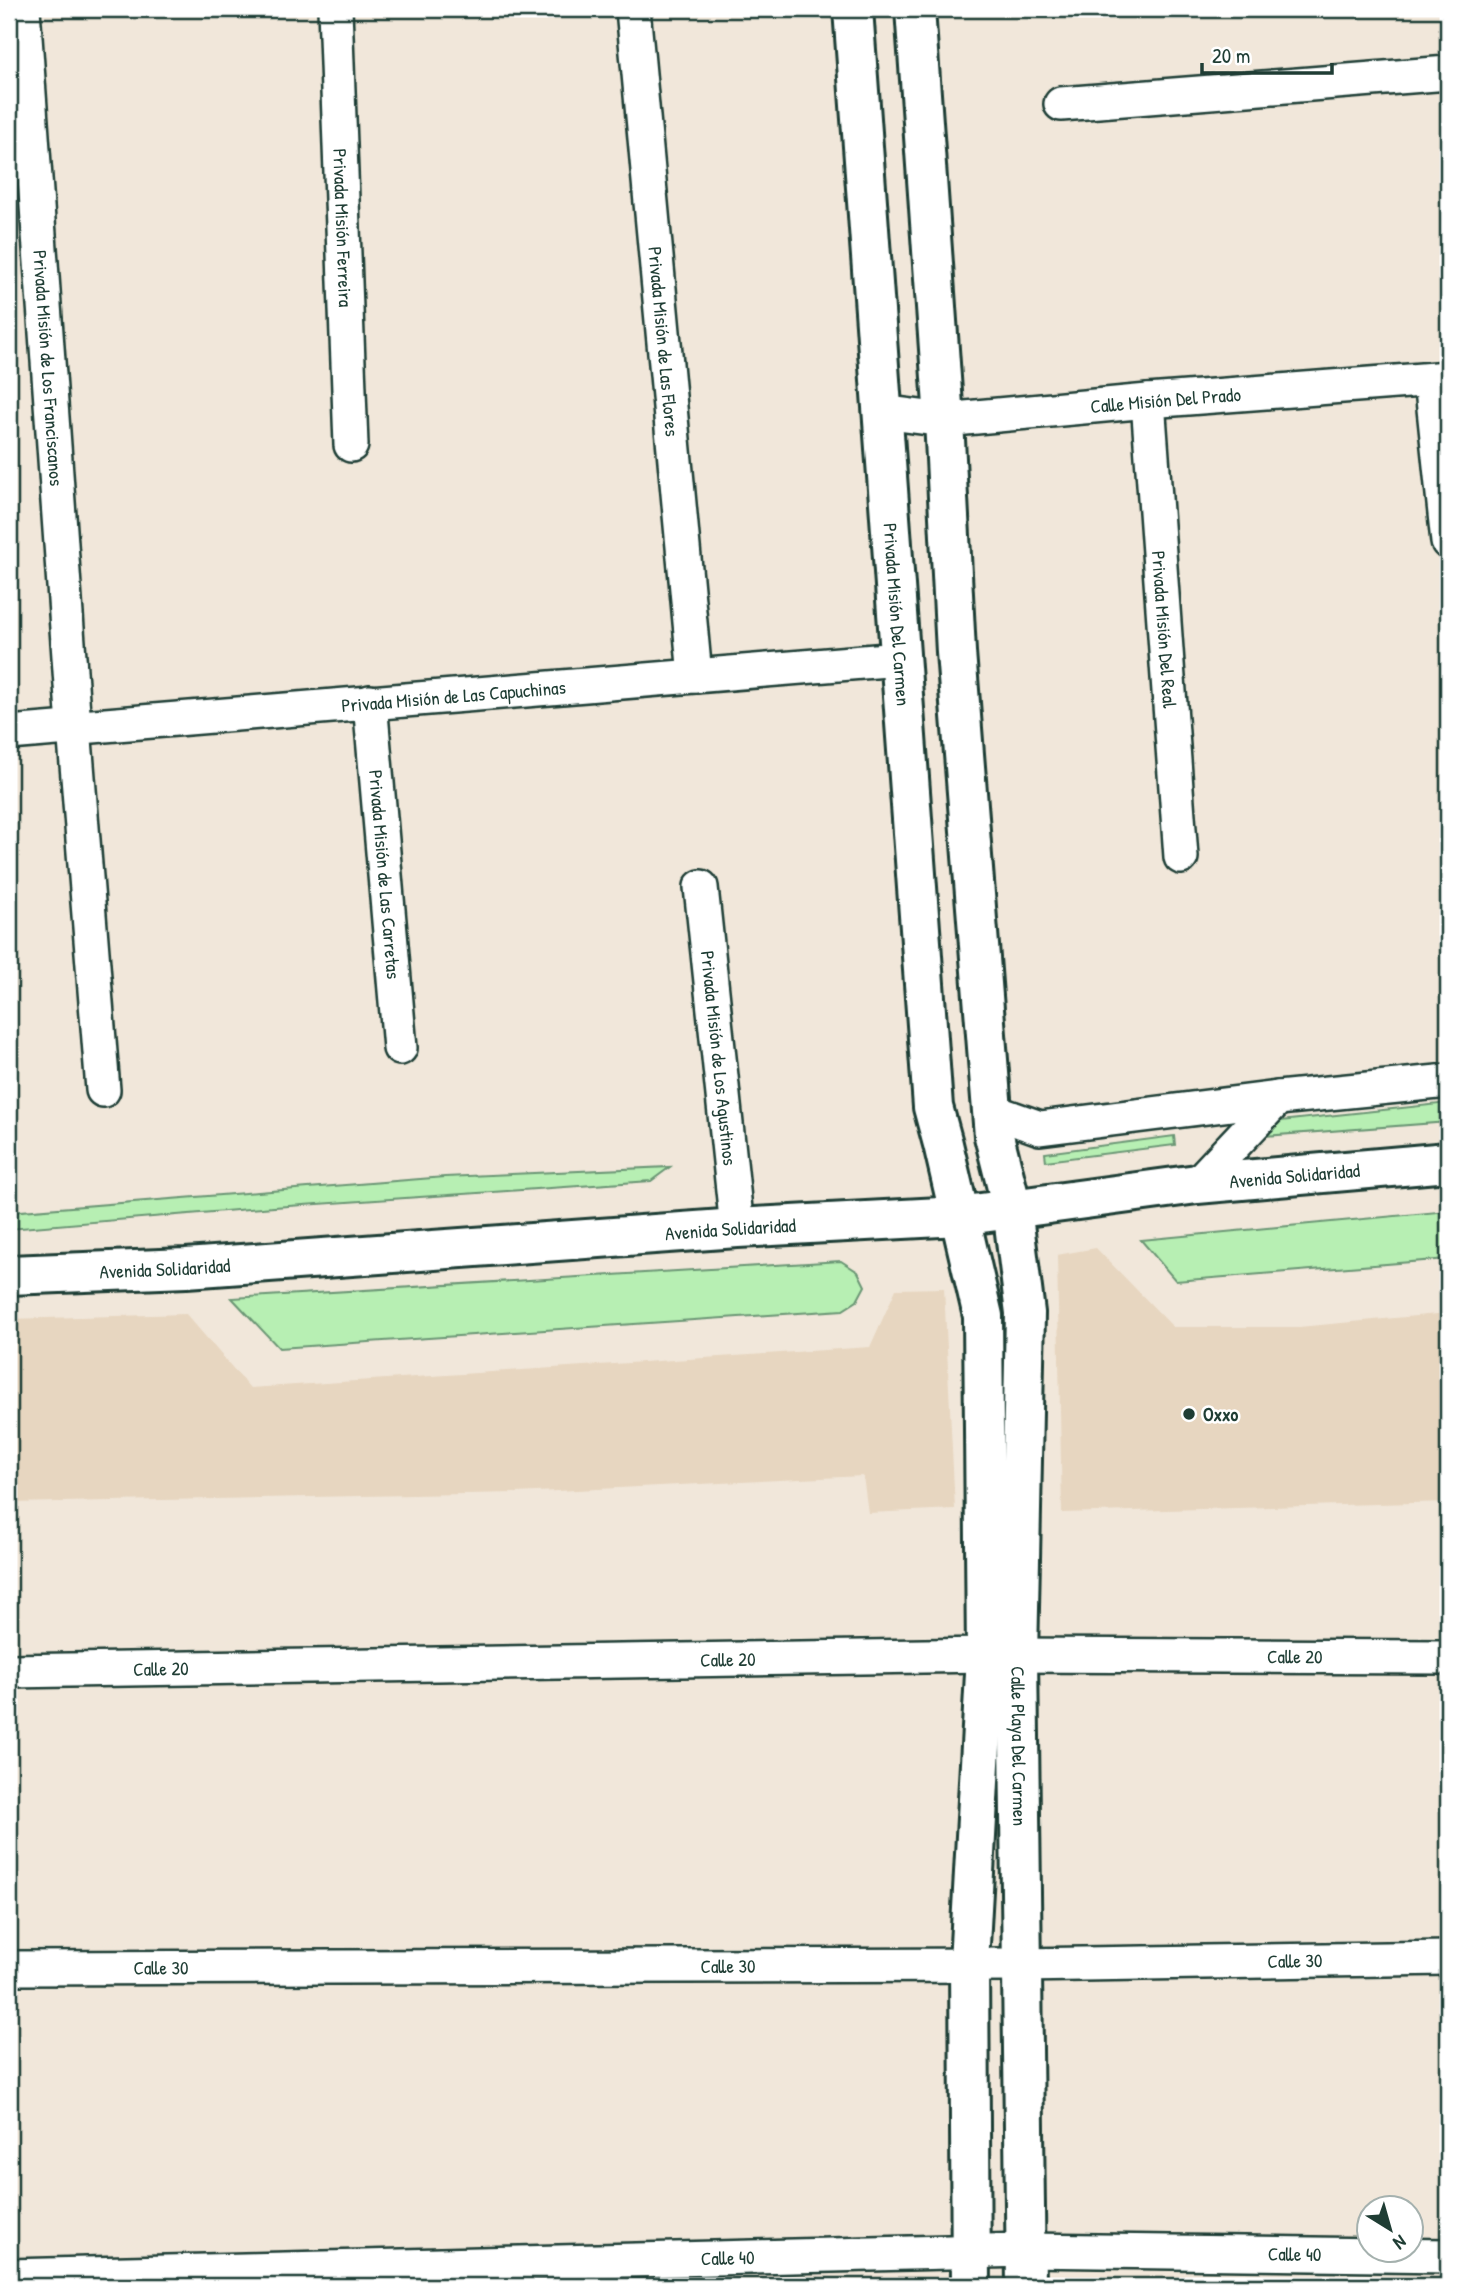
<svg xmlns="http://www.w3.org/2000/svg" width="1457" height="2295" viewBox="0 0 1457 2295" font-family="'Patrick Hand',sans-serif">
  <rect width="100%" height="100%" fill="#f1e7da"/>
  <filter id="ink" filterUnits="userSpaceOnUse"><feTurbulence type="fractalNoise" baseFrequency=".0143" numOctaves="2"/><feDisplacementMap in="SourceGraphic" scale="14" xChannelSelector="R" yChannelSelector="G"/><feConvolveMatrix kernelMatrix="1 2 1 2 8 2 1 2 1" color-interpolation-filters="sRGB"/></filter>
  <g filter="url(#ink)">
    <path fill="#e7d6c0" d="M1096 1248 1173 1327H1299L1448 1313V1502L1062 1513 1057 1255Z
      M944 1288 955 1509 868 1513 863 1476 516 1493 9 1503V1319L186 1314 250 1388 870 1347 896 1289Z"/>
    <path fill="#b7efb3" stroke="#6b9674" stroke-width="2" d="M1448 1103V1122L1264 1136 1271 1122Z
      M1174 1136 1175 1145 1046 1161 1045 1153Z
      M670 1167 651 1181 274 1207 9 1229V1212L445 1177Z
      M1448 1211V1259L1176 1281 1141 1240Z
      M841 1261 858 1272 865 1286 857 1301 843 1310 279 1348 232 1298Z"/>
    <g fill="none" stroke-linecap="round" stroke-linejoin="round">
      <defs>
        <g id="street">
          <path id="s1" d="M23 9 74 727 103 1090"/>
          <path id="s2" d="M335 9 351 445"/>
          <path id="s3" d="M633 9 695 676"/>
          <path d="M1061 104 1448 73"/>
          <path d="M1431 380 1448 542"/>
          <path id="s4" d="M1148 401 1181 857"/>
          <path id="s5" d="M882 412 944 420 1148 401 1448 378"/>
          <path id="s6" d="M370 702 400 1048"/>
          <path id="s7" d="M9 733 899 659"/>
          <path id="s8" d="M701 887 737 1228"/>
          <path d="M992 1111 1040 1128 1278 1098"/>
          <path d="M1197 1184 1278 1098 1448 1081"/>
          <path id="s9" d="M9 1671 986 1655 1448 1657"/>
          <path id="s10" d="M9 1968 1022 1965 1448 1958"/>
          <path id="s11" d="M9 2276 1026 2250 1448 2256"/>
        </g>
        <g id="secondary">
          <path id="s12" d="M853 9 933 1107 943 1144 983 1316 986 1655 969 1963 971 2286"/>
          <path id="s13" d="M915 9 944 420 956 652 992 1111 994 1136 1012 1208 1025 1313 1018 1657 1026 2286"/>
          <path id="s14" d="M9 1275 186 1268 737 1228 959 1216 1197 1184 1448 1162"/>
        </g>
      </defs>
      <use href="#street" stroke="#1f3d34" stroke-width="38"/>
      <use href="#secondary" stroke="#1f3d34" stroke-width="44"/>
      <use href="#street" stroke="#fff" stroke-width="33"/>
      <use href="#secondary" stroke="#fff" stroke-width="38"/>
    </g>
  </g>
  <circle fill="#1f3d34" stroke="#fff" stroke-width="2.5" cx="1189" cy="1414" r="7"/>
  <g text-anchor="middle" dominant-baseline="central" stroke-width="5" stroke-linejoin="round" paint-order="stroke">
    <g font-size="19" fill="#1f3d34" stroke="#fff">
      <text stroke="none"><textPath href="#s2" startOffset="219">Privada Misión Ferreira</textPath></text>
      <text stroke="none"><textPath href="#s3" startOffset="334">Privada Misión de Las Flores</textPath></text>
      <text stroke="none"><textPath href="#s1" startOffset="360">Privada Misión de Los Franciscanos</textPath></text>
      <text stroke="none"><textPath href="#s5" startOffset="285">Calle Misión Del Prado</textPath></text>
      <text stroke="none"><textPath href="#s12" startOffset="607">Privada Misión Del Carmen</textPath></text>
      <text stroke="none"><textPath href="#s4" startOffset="229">Privada Misión Del Real</textPath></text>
      <text stroke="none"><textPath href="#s7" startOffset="446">Privada Misión de Las Capuchinas</textPath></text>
      <text stroke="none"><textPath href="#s6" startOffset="173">Privada Misión de Las Carretas</textPath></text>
      <text stroke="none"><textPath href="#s8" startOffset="172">Privada Misión de Los Agustinos</textPath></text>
      <text stroke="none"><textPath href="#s14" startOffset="1290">Avenida Solidaridad</textPath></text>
      <text stroke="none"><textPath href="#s14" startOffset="723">Avenida Solidaridad</textPath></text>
      <text stroke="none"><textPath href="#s14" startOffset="156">Avenida Solidaridad</textPath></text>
      <text stroke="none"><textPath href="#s9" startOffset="1286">Calle 20</textPath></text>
      <text stroke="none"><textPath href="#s9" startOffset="719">Calle 20</textPath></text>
      <text stroke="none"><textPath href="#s9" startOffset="152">Calle 20</textPath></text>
      <text stroke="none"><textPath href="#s13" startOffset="1743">Calle Playa Del Carmen</textPath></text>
      <text stroke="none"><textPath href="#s10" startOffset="1286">Calle 30</textPath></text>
      <text stroke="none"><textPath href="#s10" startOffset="719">Calle 30</textPath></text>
      <text stroke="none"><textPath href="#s10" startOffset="152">Calle 30</textPath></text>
      <text stroke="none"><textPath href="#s11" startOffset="1286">Calle 40</textPath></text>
      <text stroke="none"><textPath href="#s11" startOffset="719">Calle 40</textPath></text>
    </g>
    <g font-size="19" font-weight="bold" fill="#1f3d34" stroke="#fff" text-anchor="start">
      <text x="1203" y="1414">Oxxo</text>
    </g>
  </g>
  <rect width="1457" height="2295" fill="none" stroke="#fff" stroke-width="35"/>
  <rect x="18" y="18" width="1422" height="2260" fill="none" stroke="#1f3d34" stroke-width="2.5" filter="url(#ink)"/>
  <g transform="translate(1390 2229) rotate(143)"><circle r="33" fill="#ffffff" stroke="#a5b1ae" stroke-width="2"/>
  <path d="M0-5L12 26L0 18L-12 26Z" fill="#1f3d34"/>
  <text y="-10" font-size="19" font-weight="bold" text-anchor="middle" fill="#1f3d34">N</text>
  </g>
  <path d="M1202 63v10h130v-10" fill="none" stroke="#1f3d34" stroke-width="3.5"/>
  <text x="1212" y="63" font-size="21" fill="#1f3d34" stroke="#ffffff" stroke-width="5" paint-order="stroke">20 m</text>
</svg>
